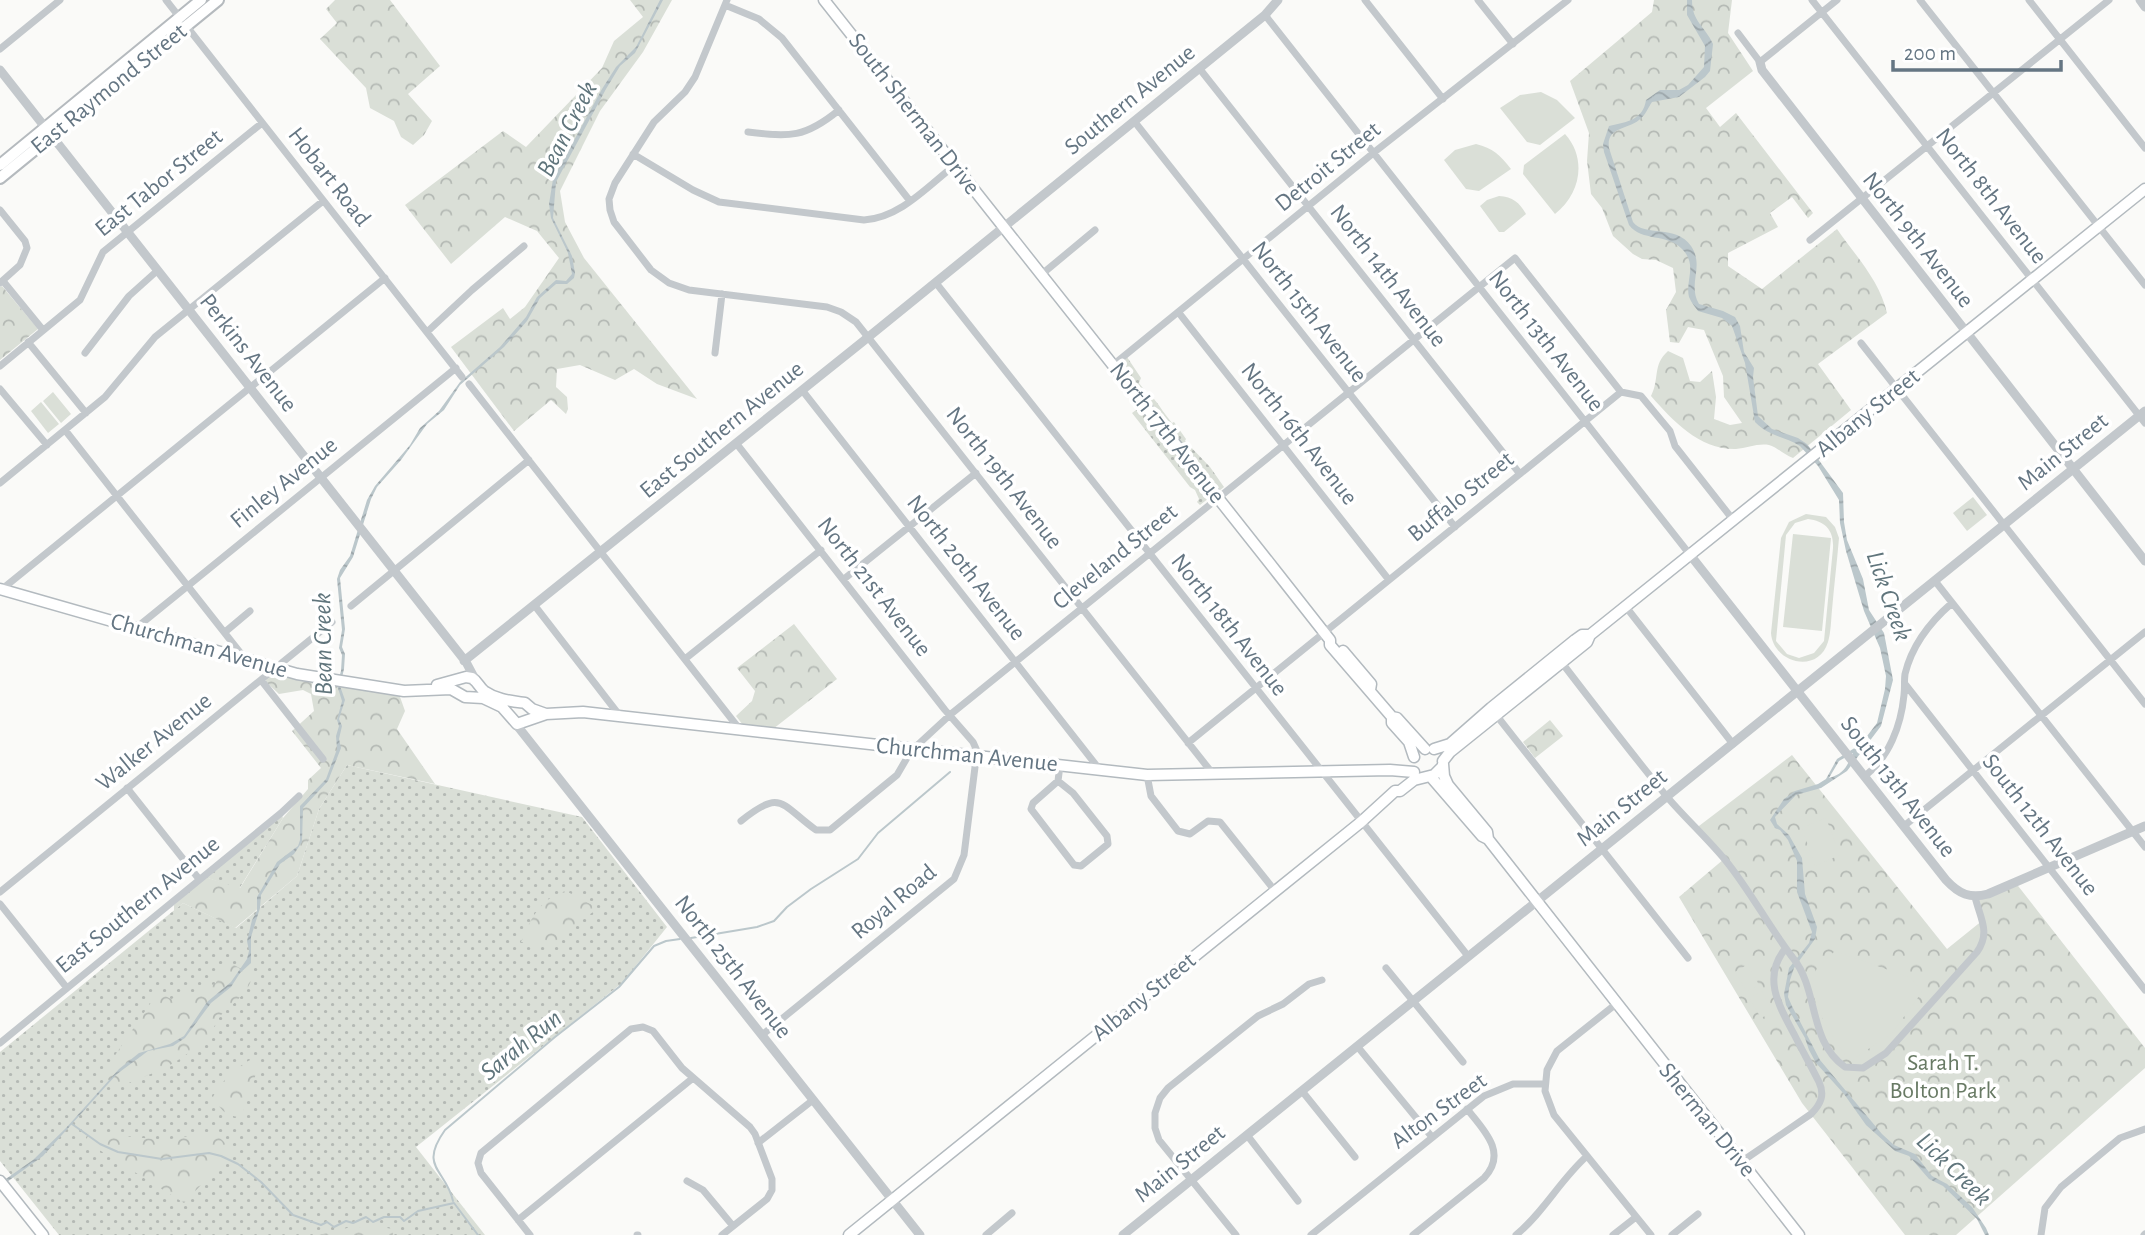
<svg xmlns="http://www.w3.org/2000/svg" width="2145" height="1235" viewBox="0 0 2145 1235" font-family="'Alegreya Sans',sans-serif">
  <defs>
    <pattern id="grass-dots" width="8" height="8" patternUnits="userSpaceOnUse" patternTransform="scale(1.75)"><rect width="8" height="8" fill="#dadfd7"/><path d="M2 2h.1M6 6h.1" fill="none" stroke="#b4b9b4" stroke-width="1.8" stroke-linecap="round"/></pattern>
    <pattern id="forest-crowns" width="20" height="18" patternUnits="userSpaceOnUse" patternTransform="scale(1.75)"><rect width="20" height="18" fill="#dadfd7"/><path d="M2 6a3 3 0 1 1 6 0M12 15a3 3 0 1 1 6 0" fill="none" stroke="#b4b9b4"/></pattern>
    <pattern id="water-waves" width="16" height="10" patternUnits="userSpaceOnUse" patternTransform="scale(1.75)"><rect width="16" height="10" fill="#bbc7cb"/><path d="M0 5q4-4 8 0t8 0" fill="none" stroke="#9ca6aa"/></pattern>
  </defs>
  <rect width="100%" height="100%" fill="#fafaf8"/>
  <path fill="url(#grass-dots)" d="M1127 357 1141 378 1139 383 1152 400 1154 399C1160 406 1165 415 1172 423L1174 422 1186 439 1185 441 1210 467 1224 487 1219 491 1216 490 1119 368Z
    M1140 407 1209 498 1200 505 1197 502 1199 499 1195 490 1190 487 1132 413Z
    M347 765 582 817 667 927 622 983 416 1147 485 1235H59L0 1161V1052L183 903 236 928 297 876 319 809Z
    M282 816 283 818 239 889 205 877Z"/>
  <path fill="url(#forest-crowns)" d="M335 0H390L440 66 408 94 432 121 424 135 413 145 401 137 394 121 370 108 366 88 320 39 337 23 326 9Z
    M630 0H672L643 52 600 111 560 191 565 222 584 258 697 399 657 384 634 369 615 380 580 365 557 369 556 387 567 397 568 409 566 414 551 400 514 431 451 347 503 308 510 319 525 307 559 258 537 231 505 217 451 264 405 205 503 131 526 147 602 68 614 41 643 17Z
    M1654 0H1732L1728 33 1753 71 1706 108 1720 127 1736 113 1813 213 1808 218 1792 197 1770 213 1778 227 1728 253V266L1762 289 1837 229C1855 255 1880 281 1887 313L1818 364 1851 410 1793 458C1784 455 1777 447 1769 445 1758 443 1747 448 1736 449 1700 450 1673 421 1651 396 1660 379 1652 365 1668 351L1683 358 1690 381 1700 382 1712 371 1716 397 1714 419 1730 425 1742 423 1724 397 1723 376 1704 330 1688 327 1679 343 1670 342 1666 310 1676 292 1673 268 1656 260 1642 259 1633 254 1613 236 1602 208 1591 194 1587 161 1589 133 1570 81 1652 12Z
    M2 286 38 329 0 360V287Z
    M1973 497 1987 515 1967 531 1953 513Z
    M794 624 837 679 773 729H746L736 716 752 701 755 691 737 668Z
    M276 672 399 694 405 711 397 729 435 784 347 765 319 809 297 876 235 928 183 903 174 911V905L205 877 240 888 283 818 308 789V780L321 768 292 731 314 711 311 694 303 690 279 694 265 681Z
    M1550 720 1563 736 1535 758 1523 742Z
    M1792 755 1947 949 1983 920 1975 897 2015 882 2145 1048V1068L1956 1235H1905L1802 1103 1679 897 1724 859 1695 829Z
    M566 891 592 905 593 912 563 934 548 949 538 944 521 942C530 920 541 897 566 891Z
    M234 965 253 975C248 993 237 1000 224 1012 217 1018 215 1028 209 1034 202 1042 193 1050 184 1056 163 1072 139 1077 116 1089L103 1073 158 992 171 999 203 990 216 983 221 968Z
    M257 1057 258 1068 241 1117C225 1116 221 1110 213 1097 221 1081 240 1063 257 1057Z
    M214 1132 233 1151 184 1203 85 1141 90 1133 165 1140Z
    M375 1226 393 1229V1235H319L347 1228Z"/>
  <path fill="#dadfd7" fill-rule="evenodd" d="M1541 92 1557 100 1575 118 1540 145 1527 142 1500 108 1520 95Z
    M1565 134C1587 158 1581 194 1555 214L1523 174 1524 165Z
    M1476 144C1493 148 1500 155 1511 169L1479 191 1466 189 1444 160 1455 150Z
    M1499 196C1513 197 1519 202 1526 214L1504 232H1499L1480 206 1487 200Z
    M53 392 71 414 61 423 43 401Z
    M41 402 59 424 48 433 31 411Z
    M1806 514 1826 517 1835 527 1839 538C1837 562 1834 586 1832 610 1831 620 1831 632 1828 642 1818 675 1773 663 1771 633L1781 538 1789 522ZM1808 519C1825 521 1834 530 1833 548L1824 641 1814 653 1799 658 1787 654 1776 641 1786 535 1795 523Z
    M1793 534 1831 538 1822 631 1783 627Z
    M1826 818 1840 855 1815 866 1802 828Z
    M1835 951 1911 978 1922 992 1892 1033 1852 1060 1847 1058C1834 1038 1803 995 1815 972 1819 964 1829 957 1835 951Z
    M1748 964 1759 985 1747 992 1735 972Z
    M1762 991 1773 1012 1761 1018 1749 998Z"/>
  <path fill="url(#water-waves)" fill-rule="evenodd" d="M660 0H663L635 53 620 66 606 89 556 182 553 218 572 256 575 273 574 278 567 284H556L540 298 527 321 504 347 460 385 444 410 427 424 401 460 377 487 371 499 353 557 340 578 345 629 342 647 345 654 344 669 340 686 345 700 339 719 342 726 339 739 341 748 328 781 303 808 302 842 294 854 280 864 261 895 260 908 251 937V963L240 973 231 987 211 1003 185 1038 173 1046 148 1051 117 1074 43 1156 0 1187V1183L33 1160 66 1128 119 1069 139 1053 170 1044 184 1036 207 1002 231 982 247 959 249 951 247 941 252 920 257 911V897L277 862 298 846 300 840V806L326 779 337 749 336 736 339 726 337 720 342 701 337 685 341 671 342 655 339 648 342 630 337 579 340 570 350 556 367 500 375 486 410 445 420 428 439 411 460 382 500 347 526 317 537 297 556 280 566 281 572 274 568 253 551 218 549 204 553 179 602 89 616 67 636 47Z
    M1687 0H1692C1692 22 1705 26 1713 44L1710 71 1705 77 1679 97 1652 102C1648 108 1645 116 1639 120 1627 130 1606 127 1609 148L1633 222C1644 237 1676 224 1691 246 1705 267 1687 283 1699 304L1723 311 1735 317 1740 326 1744 352 1754 368 1753 377 1758 416 1772 429 1798 438 1807 444 1843 493 1844 522 1847 540 1863 579 1869 610 1884 633 1893 680 1881 726 1847 771 1821 788 1796 795 1775 817 1777 824 1789 835 1802 858 1805 894 1817 927 1815 939 1794 968 1790 980 1788 997 1792 1006 1820 1060 1882 1134 1894 1145 1915 1154 1932 1176 1947 1184 1972 1207 1986 1228 1989 1235H1985L1977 1219 1943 1186 1929 1179 1909 1156 1895 1151 1866 1125 1844 1094 1816 1063 1809 1050 1805 1038 1786 1005 1784 994 1789 968 1809 943 1812 932 1797 892V861L1788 840 1780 830 1775 828 1770 820 1784 799 1795 791 1818 784 1826 779 1837 759 1861 744 1877 723 1885 689 1886 676 1880 648 1864 611 1846 551 1840 523 1839 500 1818 466 1800 446C1784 436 1770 437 1755 422L1745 363 1732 326 1722 318 1698 311C1695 307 1691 302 1689 297 1685 280 1698 265 1682 249 1667 233 1642 242 1629 225L1604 152 1603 144 1609 126C1627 122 1643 120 1646 100L1660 90H1679L1688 85 1704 67 1705 46 1687 15ZM1853 753C1847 766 1844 774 1829 778L1839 761Z"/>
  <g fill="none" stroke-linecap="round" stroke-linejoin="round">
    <path stroke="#bbc7cb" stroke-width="2" d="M691 938 757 927 774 921 787 907 811 889 858 859 878 833 950 772
      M72 1124 100 1144 118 1152 162 1159 209 1153 221 1156 238 1164 261 1182 293 1215 321 1225 327 1222 334 1227 346 1221 353 1223 366 1217 373 1222 384 1217H400L404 1221 418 1211 454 1203 478 1235
      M453 1201C446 1169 418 1168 445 1130L555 1037 619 987 654 946 666 941 680 939"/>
    <defs>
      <path id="secondary" d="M824 0 1275 570 1330 640V645L1392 717V723L1409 742 1414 757
        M0 589 297 674 404 691 451 689 465 697 483 698 502 707 517 724 546 714 583 712 1147 775 1390 770 1414 772
        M1343 651 1371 684 1370 690
        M437 685 466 677 472 678C478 682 479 687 484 691 497 700 511 701 525 703L532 709 546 714
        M1392 717 1397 718 1425 749
        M1434 749 1450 744 1491 708 1575 640 1582 635H1590
        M1443 761 1450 752 1587 642 1590 635 2145 189
        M1443 764 1444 776 1448 785 1487 832 1488 839
        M1431 777 1482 836 1488 839 1799 1235
        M0 1181 43 1235
        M849 1235 1361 822 1395 791H1400L1414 780 1434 775 1442 767"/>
      <path id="primary" d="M0 165 201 0
        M0 178 218 0"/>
    </defs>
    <use href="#secondary" stroke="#b3babf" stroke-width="13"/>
    <use href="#primary" stroke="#b5babe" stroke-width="14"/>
    <path stroke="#c3c8cc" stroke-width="7" d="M166 0 462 377
      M727 0 695 77 685 92 654 122 615 183 609 199 610 210 614 222 651 270 669 283 689 290 827 307 841 312 856 322 1213 774
      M1365 0 1443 99
      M1478 0 1513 44
      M1812 0 2145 423
      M1920 0 2145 285
      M2029 0 2145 148
      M725 5 759 19 782 38 910 201
      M1265 15 1691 556
      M1738 33 1760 62 1837 0
      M0 49 60 0
      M1199 68 1520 474
      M1134 121 1455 527
      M748 132C790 137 805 138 839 110
      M633 154 693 190 719 202 864 220C900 218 928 186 955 165
      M0 210 25 241 27 248 20 265 0 283
      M1810 240 2109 0
      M1042 274 1095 230
      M3 281 43 330
      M936 283 1468 956
      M1179 313 1389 580
      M427 332 472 290 524 246
      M28 342 86 413
      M1861 343 2145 704
      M85 353 129 296 158 270
      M715 353 722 294
      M1113 365 1377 150 1568 0
      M0 366 80 300 103 252 262 123
      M469 384 741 731
      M0 389 47 445
      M802 390 1100 770
      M1621 392 1641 396 1670 431 1675 446 1734 521
      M65 430 246 660
      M736 443 945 710 973 742 977 751 964 855 954 879 762 1035
      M0 483 105 397 155 337 323 201
      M844 579 976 473
      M1935 581 2145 847
      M1 590 385 278
      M351 606 529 460
      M535 606 620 716
      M1626 607 1733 744
      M136 628 456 368
      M225 632 250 611
      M685 659 821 550
      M1559 659C1595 706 1631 753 1668 798 1687 820 1708 839 1726 861 1751 892 1769 927 1793 958 1819 990 1808 1041 1845 1067L1863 1068 1886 1053 1977 952C1991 932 1980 918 1975 897
      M261 680 323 759
      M1905 684 2145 990
      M1493 711 1688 958
      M1188 743 1621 392
      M1147 775 1151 796 1178 831 1190 834 1208 821 1220 822 1275 891
      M1865 776C1889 757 1901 726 1904 695 1905 688 1904 681 1905 674 1912 645 1930 622 1952 603
      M1058 781 1073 793 1107 836 1108 844 1081 866 1074 865 1031 809 1033 803 1058 781 1060 765
      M127 788 199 879
      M741 821C782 788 780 804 816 830H830L897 775 911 751 951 714 1515 258 1621 392
      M1904 826 2145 632
      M0 892 332 622
      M0 904 67 988
      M1386 968 1463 1062
      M1616 1004 1557 1051 1547 1070 1545 1091 1554 1115 1651 1235
      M0 1043 281 813 299 796
      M1357 1046 1432 1137
      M1302 1091 1355 1157
      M1247 1135 1298 1201
      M758 1143 813 1100
      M1741 1162 1811 1114C1821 1104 1825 1095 1819 1082 1811 1066 1802 1050 1794 1034 1779 1006 1762 978 1785 949
      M687 1181 703 1190 733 1226
      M518 1220 693 1078
      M530 1235 481 1173 478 1163 481 1153 631 1029 643 1027 653 1031 682 1068 750 1127 755 1134 772 1179V1190L767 1199 722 1235
      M637 1235H638
      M986 1235 1012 1213
      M1236 1235 1159 1140 1155 1128V1113L1160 1098 1168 1088 1258 1016 1283 1004 1309 984 1322 980
      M1311 1235 1484 1096 1513 1084H1544
      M1413 1235 1484 1178C1508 1153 1484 1130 1467 1109
      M1516 1235C1544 1212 1560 1180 1587 1156
      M1613 1235 1636 1217
      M1672 1235 1698 1214
      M2041 1235 2045 1208 2061 1187 2120 1138 2145 1129
      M2144 1235 2145 1234"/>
    <path stroke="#c3c8cc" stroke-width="9" d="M2140 0 2145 7
      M1760 62 1762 70 2145 561
      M0 70 466 662 475 679
      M1691 556 1946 880C1959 894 1970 899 1988 894L2145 826
      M464 661 861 343 1265 15 1278 0
      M515 723 920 1235
      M1123 1235 2145 411"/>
    <use href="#secondary" stroke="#fff" stroke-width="10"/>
    <use href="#primary" stroke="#fff" stroke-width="10"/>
  </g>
  <g text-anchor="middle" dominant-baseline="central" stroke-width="7" stroke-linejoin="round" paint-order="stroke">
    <g font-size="24" fill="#657683" stroke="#fff">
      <text transform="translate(109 89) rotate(-39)">East Raymond Street</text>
      <text transform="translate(1130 100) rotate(-39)">Southern Avenue</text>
      <text transform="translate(914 114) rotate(52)">South Sherman Drive</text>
      <text transform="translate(1328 167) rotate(-39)">Detroit Street</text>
      <text transform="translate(329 177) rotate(52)">Hobart Road</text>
      <text transform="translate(159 183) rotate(-39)">East Tabor Street</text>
      <text transform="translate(1991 196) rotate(52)">North 8th Avenue</text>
      <text transform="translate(1918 240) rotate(52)">North 9th Avenue</text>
      <text transform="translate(1388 276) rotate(52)">North 14th Avenue</text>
      <text transform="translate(1309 312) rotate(52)">North 15th Avenue</text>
      <text transform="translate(1546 341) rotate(52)">North 13th Avenue</text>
      <text transform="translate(248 353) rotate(52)">Perkins Avenue</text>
      <text transform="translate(1868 413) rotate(-39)">Albany Street</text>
      <text transform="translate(722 430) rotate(-39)">East Southern Avenue</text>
      <text transform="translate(1167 433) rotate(52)">North 17th Avenue</text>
      <text transform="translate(1299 434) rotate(52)">North 16th Avenue</text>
      <text transform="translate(2063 452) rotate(-39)">Main Street</text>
      <text transform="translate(1004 478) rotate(52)">North 19th Avenue</text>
      <text transform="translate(284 483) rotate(-39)">Finley Avenue</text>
      <text transform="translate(1461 497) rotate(-39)">Buffalo Street</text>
      <text transform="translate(1115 557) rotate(-39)">Cleveland Street</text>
      <text transform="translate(966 568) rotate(52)">North 20th Avenue</text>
      <text transform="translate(874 587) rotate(52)">North 21st Avenue</text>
      <text transform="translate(1229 625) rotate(52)">North 18th Avenue</text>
      <text transform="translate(199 646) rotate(16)">Churchman Avenue</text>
      <text transform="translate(154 742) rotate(-39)">Walker Avenue</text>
      <text transform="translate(967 755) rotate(6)">Churchman Avenue</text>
      <text transform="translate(1898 787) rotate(52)">South 13th Avenue</text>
      <text transform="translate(1622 808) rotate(-39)">Main Street</text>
      <text transform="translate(2040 825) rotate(52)">South 12th Avenue</text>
      <text transform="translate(894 902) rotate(-40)">Royal Road</text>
      <text transform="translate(138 905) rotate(-39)">East Southern Avenue</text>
      <text transform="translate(733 967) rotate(52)">North 25th Avenue</text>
      <text transform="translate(1144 997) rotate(-39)">Albany Street</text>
      <text transform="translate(1439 1111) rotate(-36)">Alton Street</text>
      <text transform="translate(1707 1120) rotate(51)">Sherman Drive</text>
      <text transform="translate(1180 1164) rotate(-39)">Main Street</text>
    </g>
    <g font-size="24" fill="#687a64" stroke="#fff">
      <text x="1943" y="1063">Sarah T.<tspan x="1943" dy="28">Bolton Park</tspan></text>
    </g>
    <g font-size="26" font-style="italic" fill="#60757c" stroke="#fff">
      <text transform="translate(567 129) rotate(-63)">Bean Creek</text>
      <text transform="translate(1889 596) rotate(71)">Lick Creek</text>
      <text transform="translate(323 644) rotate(-91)">Bean Creek</text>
      <text transform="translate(521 1045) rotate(-39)">Sarah Run</text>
      <text transform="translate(1954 1169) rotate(44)">Lick Creek</text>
    </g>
  </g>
  <path d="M1893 60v10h168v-10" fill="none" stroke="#657683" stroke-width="3.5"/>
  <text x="1904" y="60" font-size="21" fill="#657683" stroke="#ffffff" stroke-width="5" paint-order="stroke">200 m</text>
</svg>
